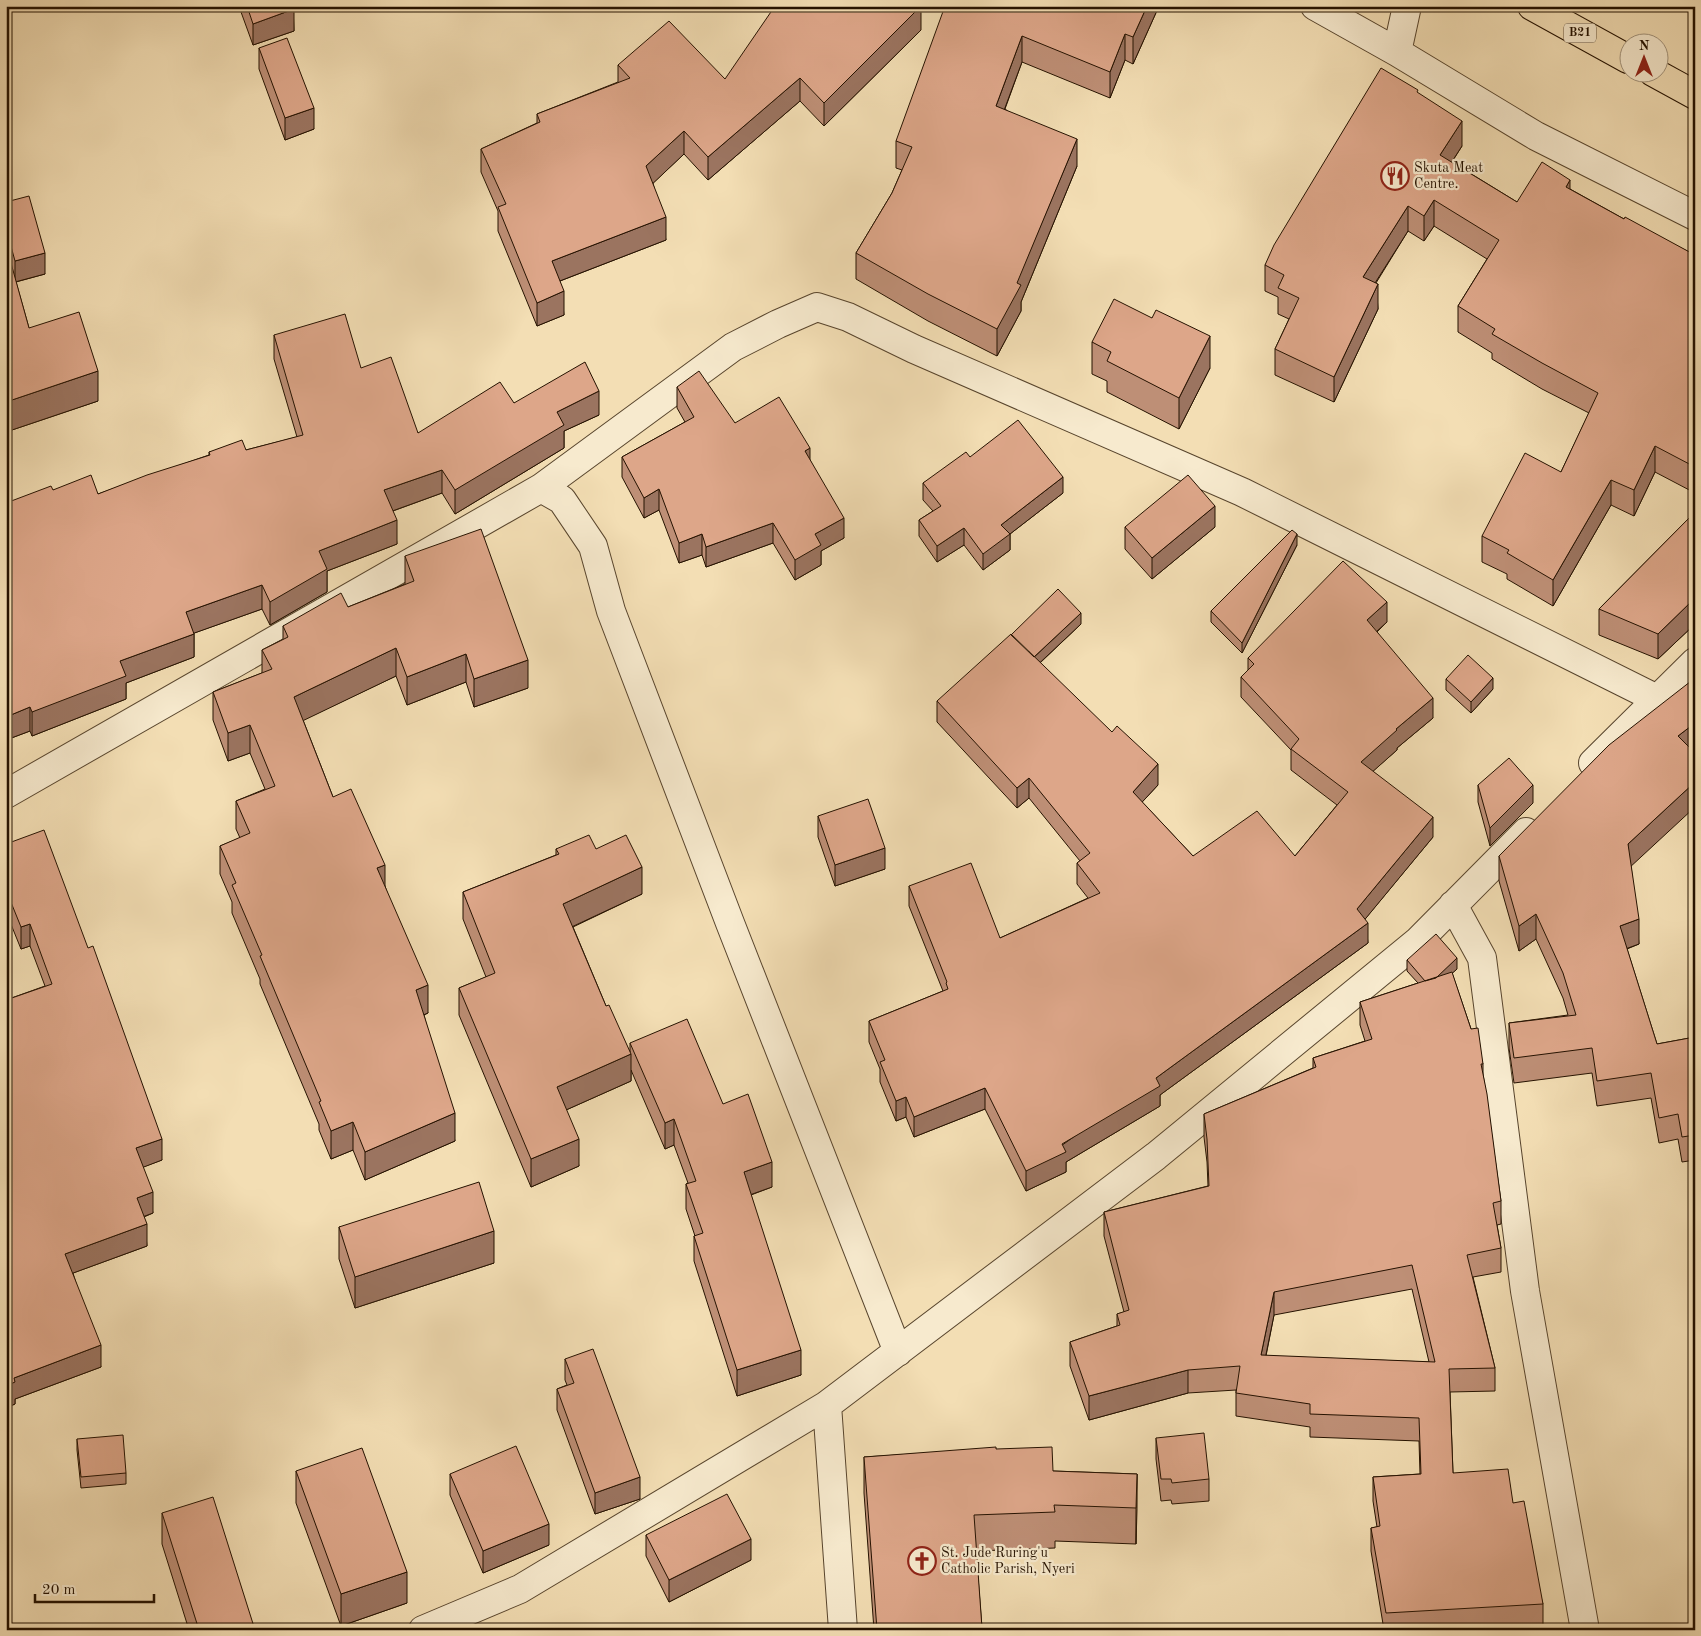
<svg xmlns="http://www.w3.org/2000/svg" width="1701" height="1636" viewBox="0 0 1701 1636" font-family="'Old Standard TT',serif">
  <rect width="100%" height="100%" fill="#f3deb4"/>
  <filter id="stains"><feTurbulence type="fractalNoise" baseFrequency=".004" numOctaves="4"/><feColorMatrix values="0 0 0 0 .2 0 0 0 0 .09 0 0 0 0 .02 0 0 0 .5 -.17"/></filter>
  <radialGradient id="worn" r=".72"><stop offset=".6" stop-color="#630" stop-opacity="0"/><stop offset="1" stop-color="#630" stop-opacity=".3"/></radialGradient>
  <g fill="none" stroke-linecap="round" stroke-linejoin="round">
    <defs>
      <path id="minor" d="M1315 6 1397 52 1536 136 1695 216
        M1397 52 1407 6
        M541 488 562 500 593 546 611 611 730 923 898 1352
        M1593 763 1695 662
        M6 794 541 488 733 347 778 324 817 307 848 317 914 349 1242 492 1657 699
        M1453 905 1482 958 1525 1291 1585 1630
        M827 1405 843 1630
        M423 1630 520 1589 827 1405 1156 1156 1418 941 1526 832"/>
      <path id="highway" d="M1532 6 1628 59
        M1653 72 1695 95"/>
    </defs>
    <use href="#minor" stroke="#58452d" stroke-width="30"/>
    <use href="#highway" stroke="#251200" stroke-width="30"/>
    <use href="#minor" stroke="#f7eace" stroke-width="28"/>
    <use href="#highway" stroke="#f3deb4" stroke-width="28"/>
  </g>
  <path fill="#be8f76" stroke="#251200" fill-rule="evenodd" d="M241 6H293L294 31 253 45 241 12Z
    M1045 6H1159L1133 64 1125 60 1110 98 1022 62 1005 109 1077 166 1021 302V311L997 356 928 321 856 279V253L892 193 902 170 896 168V141L1044 8Z
    M921 30 824 126 800 101 708 180 684 154 653 183 666 240 560 281 564 315 537 326 498 231V211L481 172V149L537 123V114L618 82V65L725 79Z
    M259 48 314 129 285 140 259 69Z
    M1418 93 1462 146 1452 162 1517 202 1570 189 1624 219 1695 255V493L1655 472 1634 516 1611 505 1553 606 1507 579V574L1482 562V536L1561 472 1589 413 1542 389 1492 359V353L1458 332V306L1487 259 1434 226 1424 241 1408 231 1376 283 1378 309 1334 402 1275 375V349L1289 319 1278 314V297L1265 291V265Z
    M6 202 45 274 16 282 29 328 98 401 6 432Z
    M274 335 361 368 418 433 514 403 599 415 564 431V448L455 514 442 493 393 511 397 544 327 571V592L270 625 262 609 194 633V657L126 683V699L32 736 30 731 6 740 53 490 98 494 209 455V452L246 450 297 437 274 359Z
    M1092 342 1210 368 1179 429 1107 392V381L1092 374Z
    M677 387 735 423 810 460 844 538 821 551V565L795 580 773 543 706 567 702 555 679 563 659 510 644 518 622 477V457L685 422 677 408Z
    M970 457 1063 493 1010 534V550L983 570 964 545 937 562 919 536V520L933 511 923 500V483Z
    M1695 512V624L1658 659 1599 635V609Z
    M1125 527H1215L1152 579 1125 549Z
    M1297 545 1242 653 1211 622V611Z
    M405 556 528 688 474 707 466 682 407 705 396 676 303 720 333 797 385 886 428 1013 424 1015 455 1141 365 1180 353 1150 331 1159 319 1130V1124L260 984V979L232 913V902L220 874V846L240 838 236 829V801L265 789 250 753 228 761 213 720V692L262 673V650L283 639V626L348 607 405 584Z
    M1387 622 1377 632 1433 718 1397 748V750L1373 771 1433 837 1365 919 1368 943 1160 1095V1106L1066 1162V1172L1026 1191 985 1109 914 1137 906 1117 896 1121 880 1082V1069L869 1042V1021L943 991 909 906V886L1000 938 1088 898 1077 884V863L1080 861 1029 798 1017 808 937 722V701L1081 624 1040 663 1158 785 1142 802 1193 856H1295L1337 805 1291 770V750L1241 697V677L1248 670V658Z
    M1695 678V748L1692 750 1631 865 1639 944 1627 949 1657 1044 1695 1037V1160L1682 1162 1678 1139 1659 1143 1651 1098 1597 1106 1592 1073 1514 1083 1509 1048V1023L1568 1015 1563 998 1536 939 1519 951 1499 881V856Z
    M1446 679 1493 689 1471 713 1446 690Z
    M1478 785 1533 803 1490 846 1478 802Z
    M818 816 885 869 835 886 818 837Z
    M6 844 162 1160 143 1167 153 1213 144 1217 147 1246 73 1273 101 1367 15 1399V1404L6 1408V1000L45 986 30 946 21 949 6 912Z
    M556 849H596L642 894 573 927 606 1006 630 1052V1043L723 1104 772 1187 751 1195 801 1375 737 1396 694 1261V1236H695L686 1209V1184L688 1183 674 1145 665 1149 631 1070V1081L566 1110 579 1166 531 1187 459 1015V988L486 977 463 919V892L556 855Z
    M1407 960 1457 969 1452 973 1483 1064V1074L1501 1201V1224L1497 1225 1501 1248V1272L1473 1277 1495 1368V1391L1450 1392 1453 1473 1513 1503 1543 1604V1627L1501 1630H1384L1371 1551V1528L1377 1527 1373 1501V1477L1420 1474 1419 1441 1310 1437V1427L1236 1416V1390L1188 1393 1089 1420 1070 1366V1342L1117 1326V1314L1124 1312 1104 1236V1212L1208 1186 1207 1162 1204 1137V1114L1313 1068V1058L1365 1041 1360 1025V1002L1418 983 1407 971ZM1412 1289 1429 1362 1266 1356 1274 1315Z
    M339 1227 494 1263 355 1308 339 1259Z
    M565 1359 640 1499 595 1514 557 1410V1389L567 1385 565 1380Z
    M1156 1438 1209 1479V1501L1172 1504 1171 1500 1161 1501 1156 1459Z
    M77 1439 126 1473V1484L81 1488 77 1450Z
    M996 1449 1053 1471 1137 1474 1136 1544 1055 1541V1548L976 1551 982 1628 1009 1630H874L864 1493V1457Z
    M296 1471 407 1603 341 1626 296 1503Z
    M450 1474 549 1545 483 1573 450 1495Z
    M162 1513 255 1630H189L162 1544Z
    M646 1535 751 1560 669 1602 646 1556Z"/>
  <path fill="#9b7460" stroke="#251200" d="M921 6V30L824 126V103Z
    M1147 6H1159L1133 64V37Z
    M294 9V31L253 45V24Z
    M1125 34V60L1110 98V72Z
    M1022 36V62L996 132V106Z
    M800 78V101L708 180V157Z
    M314 108V129L285 140V118Z
    M1462 121V146L1440 180V155Z
    M684 131V154L646 190V166Z
    M1077 139V166L1021 302V311L997 356V329Z
    M1570 180V205L1566 187Z
    M1434 200V226L1424 241V216Z
    M1408 206V231L1363 302V277Z
    M666 217V240L552 284V261Z
    M45 253V274L15 282V261Z
    M1378 284V309L1334 402V377Z
    M564 291V315L537 326V303Z
    M1210 336V368L1179 429V398Z
    M98 371V401L6 432V402Z
    M599 391V415L564 431V448L455 514V490L557 412Z
    M1655 446V472L1634 516V490Z
    M810 448V469L805 451Z
    M442 470V493L384 514V490Z
    M1063 477V493L1010 534V550L983 570V554L1001 525Z
    M1611 480V505L1553 606V580Z
    M659 489V510L644 518V498Z
    M1215 506V527L1152 579V558Z
    M844 518V538L821 551V565L795 580V560L815 534Z
    M397 520V544L327 571V592L270 625V602L319 551Z
    M773 523V543L706 567V547Z
    M964 528V545L937 562V546Z
    M702 534V555L679 563V543Z
    M1297 534V545L1242 653V643Z
    M262 585V609L186 636V612Z
    M1695 598V624L1658 659V634Z
    M1387 602V622L1367 640V620Z
    M1081 613V624L1030 672V661Z
    M194 634V657L126 683V699L32 736V712L120 661Z
    M396 648V676L294 725V697Z
    M466 654V682L407 705V677Z
    M528 660V688L474 707V679Z
    M1493 678V689L1471 713V702Z
    M1433 698V718L1397 748V750L1361 782V762L1396 729Z
    M30 707V731L6 740V717Z
    M1695 723V748L1678 760V736Z
    M250 725V753L228 761V733Z
    M1158 764V785L1133 812V792Z
    M1029 778V798L1017 808V788Z
    M1695 782V807L1628 869V844Z
    M1533 785V803L1490 846V828Z
    M1433 817V837L1357 929V909Z
    M885 848V869L835 886V865Z
    M385 865V893L377 868Z
    M642 867V894L563 931V904Z
    M1536 914V939L1519 951V926Z
    M1639 919V944L1620 951V926Z
    M1368 923V943L1160 1095V1106L1066 1162V1172L1026 1191V1171L1156 1078Z
    M30 924V946L21 949V927Z
    M1457 958V969L1428 995V984Z
    M428 985V1013L416 1018V990Z
    M631 1054V1081L557 1114V1087Z
    M985 1088V1109L914 1137V1117Z
    M906 1097V1117L896 1121V1101Z
    M455 1113V1141L365 1180V1152Z
    M674 1119V1145L665 1149V1123Z
    M353 1122V1150L331 1159V1131Z
    M162 1139V1160L136 1170V1148Z
    M579 1139V1166L531 1187V1159Z
    M772 1162V1187L744 1197V1172Z
    M153 1192V1213L137 1219V1198Z
    M147 1224V1246L65 1276V1254Z
    M494 1231V1263L355 1308V1277Z
    M1274 1292V1315L1261 1379V1355Z
    M101 1345V1367L15 1399V1404L6 1408V1386L14 1378Z
    M801 1350V1375L737 1396V1370Z
    M1188 1370V1393L1089 1420V1396Z
    M1137 1474V1510L1136 1544V1508Z
    M640 1477V1499L595 1514V1493Z
    M549 1524V1545L483 1573V1551Z
    M751 1539V1560L669 1602V1580Z
    M407 1572V1603L341 1626V1594Z"/>
  <path fill="#dda689" stroke="#251200" fill-rule="evenodd" d="M247 6H293L294 9 253 24Z
    M775 6H921L824 103 800 78 708 157 684 131 646 166 666 217 552 261 564 291 537 303 498 207 506 204 481 149 540 122 537 114 630 78 618 65 669 21 725 79Z
    M945 6H1039L1044 8 1045 6H1147L1133 37 1125 34 1110 72 1022 36 996 106 1077 139 1017 283 1021 285 997 329 928 294 856 253 892 193 912 147 896 141Z
    M287 38 314 108 285 118 259 48Z
    M1381 68 1418 90 1417 92 1462 121 1440 155 1517 202 1542 162 1570 180 1566 187 1624 219 1625 217 1695 255V467L1655 446 1634 490 1611 480 1553 580 1507 553 1509 550 1482 536 1525 453 1561 472 1598 393 1542 363 1492 334 1495 329 1458 306 1499 240 1434 200 1424 216 1408 206 1363 277 1378 284 1334 377 1275 349 1299 298 1278 288 1284 275 1265 265 1274 245Z
    M29 196 45 253 15 261 6 228V202Z
    M6 245 29 328 79 312 98 371 6 402Z
    M1114 299 1152 318 1156 310 1210 336 1179 398 1107 361 1111 352 1092 342Z
    M345 314 361 368 391 357 418 433 500 382 514 403 585 362 599 391 557 412 564 425 455 490 442 470 384 490 397 520 319 551 327 569 270 602 262 585 186 612 194 634 120 661 126 676 32 712 30 707 6 717V503L51 486 53 490 91 475 98 494 147 475 210 455 209 452 242 440 246 450 303 435 274 335Z
    M699 371 735 423 779 397 810 448 805 451 844 518 815 534 821 545 795 560 773 523 706 547 702 534 679 543 659 489 644 498 622 457 694 417 677 387Z
    M1018 420 1063 477 1001 525 1010 534 983 554 964 528 937 546 919 520 941 506 923 483 966 452 970 457Z
    M1188 475 1215 506 1152 558 1125 527Z
    M1695 512V598L1658 634 1599 609Z
    M481 529 528 660 474 679 466 654 407 677 396 648 294 697 333 797 351 789 385 865 377 868 428 985 416 990 455 1113 365 1152 353 1122 331 1131 319 1102 321 1101 260 956 262 955 232 885 236 883 220 846 250 833 236 801 275 786 250 725 228 733 213 692 272 669 262 650 288 637 283 626 341 593 348 607 414 581 405 556Z
    M1292 530 1297 534 1242 643 1211 611Z
    M1343 561 1387 602 1367 620 1433 698 1396 729 1397 730 1361 762 1433 817 1357 909 1368 923 1156 1078 1160 1086 1062 1144 1066 1152 1026 1171 985 1088 914 1117 906 1097 896 1101 880 1062 885 1060 869 1021 948 989 946 983 947 982 909 886 971 863 1000 938 1100 893 1077 863 1090 853 1029 778 1017 788 937 701 1011 634 1112 732 1117 726 1158 764 1133 792 1193 856 1257 811 1295 856 1348 792 1291 749 1299 739 1241 677 1254 664 1248 658Z
    M1058 589 1081 613 1034 657 1011 635Z
    M1468 655 1493 678 1471 702 1446 679Z
    M1695 678V723L1678 736 1695 753V782L1628 844 1639 919 1620 926 1657 1044 1695 1037V1135L1682 1137 1678 1114 1659 1118 1651 1073 1597 1081 1592 1048 1514 1058 1509 1023 1576 1015 1563 973 1536 914 1519 926 1499 856 1609 745Z
    M1509 758 1533 785 1490 828 1478 785Z
    M868 799 885 848 835 865 818 816Z
    M44 830 88 948 93 946 162 1139 136 1148 153 1192 137 1198 147 1224 65 1254 101 1345 14 1378 15 1382 6 1386V1000L52 984 30 924 21 927 6 890V844Z
    M589 835 596 849 626 835 642 867 563 904 606 1006 609 1005 631 1054 557 1087 579 1139 531 1159 459 988 495 973 463 892 559 854 556 849Z
    M1436 934 1457 958 1436 978 1425 981 1407 960Z
    M1452 972 1471 1029 1478 1028 1483 1064H1481L1487 1094 1501 1201 1493 1203 1501 1248 1467 1255 1495 1368 1449 1369 1453 1473 1508 1469 1513 1503 1524 1501 1543 1604 1386 1613 1371 1528 1380 1526 1373 1477 1421 1474 1419 1418 1310 1414V1404L1236 1393 1240 1366 1188 1370 1089 1396 1070 1342 1120 1325 1117 1314 1129 1310 1104 1212 1209 1186 1207 1139 1204 1114 1316 1067 1313 1058 1372 1039 1360 1002ZM1412 1265 1435 1362 1261 1355 1274 1292Z
    M687 1019 723 1104 748 1094 772 1162 744 1172 801 1350 737 1370 694 1236 703 1233 686 1184 696 1181 674 1119 665 1123 630 1043Z
    M479 1182 494 1231 355 1277 339 1227Z
    M593 1349 640 1477 595 1493 557 1389 574 1383 565 1359Z
    M1204 1433 1209 1479 1172 1483 1171 1479H1161L1156 1438Z
    M123 1435 126 1473 81 1477 77 1439Z
    M516 1446 549 1524 483 1551 450 1474Z
    M996 1447V1449L1052 1447 1053 1471 1137 1474 1136 1508 1054 1505 1055 1512 974 1515 982 1628 1009 1626V1630H877L864 1457Z
    M362 1448 407 1572 341 1594 296 1471Z
    M727 1494 751 1539 669 1580 646 1535Z
    M213 1497 255 1630H199L162 1513Z"/>
  <defs>
    <symbol id="restaurant-ring" viewBox="-11 -11 22 22"><circle r="9.5" fill="#f7eace" stroke="#8f2418" stroke-width="1.5"/><path d="M-5-6h1v4h1v-4h1v4h1v-4h1v5L-1.5 .5V6h-2V.5L-5-1ZM5-6V6H3V1.5H1.5Q1.5-4 5-6Z" fill="#8f2418"/></symbol>
    <symbol id="church-ring" viewBox="-11 -11 22 22"><circle r="9.5" fill="#f7eace" stroke="#8f2418" stroke-width="1.5"/><path d="M-1.2-6h2.4v3.5h3.3v2.4h-3.3V6h-2.4V-.1h-3.3v-2.4h3.3Z" fill="#8f2418"/></symbol>
  </defs>
  <g fill-rule="evenodd">
    <use href="#restaurant-ring" x="1379" y="160" width="32" height="32"/>
    <use href="#church-ring" x="906" y="1545" width="32" height="32"/>
  </g>
  <g text-anchor="middle" dominant-baseline="central" stroke-width="4.5" stroke-linejoin="round" paint-order="stroke">
    <rect fill="#f7eace" stroke="#64533e" stroke-width="1" x="1564" y="23.5" width="32" height="19" rx="4"/>
    <g font-size="12" font-weight="bold" fill="#251200">
      <text x="1580" y="33">B21</text>
    </g>
    <g font-size="14" fill="#251200" stroke="#f7eace" text-anchor="start">
      <text x="1414" y="168">Skuta Meat<tspan x="1414" dy="16">Centre.</tspan></text>
      <text x="941" y="1553">St. Jude Ruring'u<tspan x="941" dy="16">Catholic Parish, Nyeri</tspan></text>
    </g>
  </g>
  <rect width="1701" height="1636" fill="none" stroke="#f3deb4" stroke-width="25"/>
  <rect x="8" y="8" width="1686" height="1621" fill="none" stroke="#251200" stroke-width="2.5"/>
  <rect x="12" y="12" width="1676" height="1611" fill="none" stroke="#251200"/>
  <g transform="translate(1644 58)"><circle r="24" fill="#f7eace" stroke="#a3947c"/>
  <path d="M0-4L9 19L0 12L-9 19Z" fill="#8f2418"/>
  <text y="-8" font-size="14" font-weight="bold" text-anchor="middle" fill="#251200">N</text>
  </g>
  <path d="M35 1594v8h119v-8" fill="none" stroke="#251200" stroke-width="2.5"/>
  <text x="42" y="1594" font-size="15" fill="#251200" stroke="#f7eace" stroke-width="4" paint-order="stroke">20 m</text>
  <rect width="100%" height="100%" filter="url(#stains)"/>
  <rect width="100%" height="100%" fill="url(#worn)"/>
</svg>
